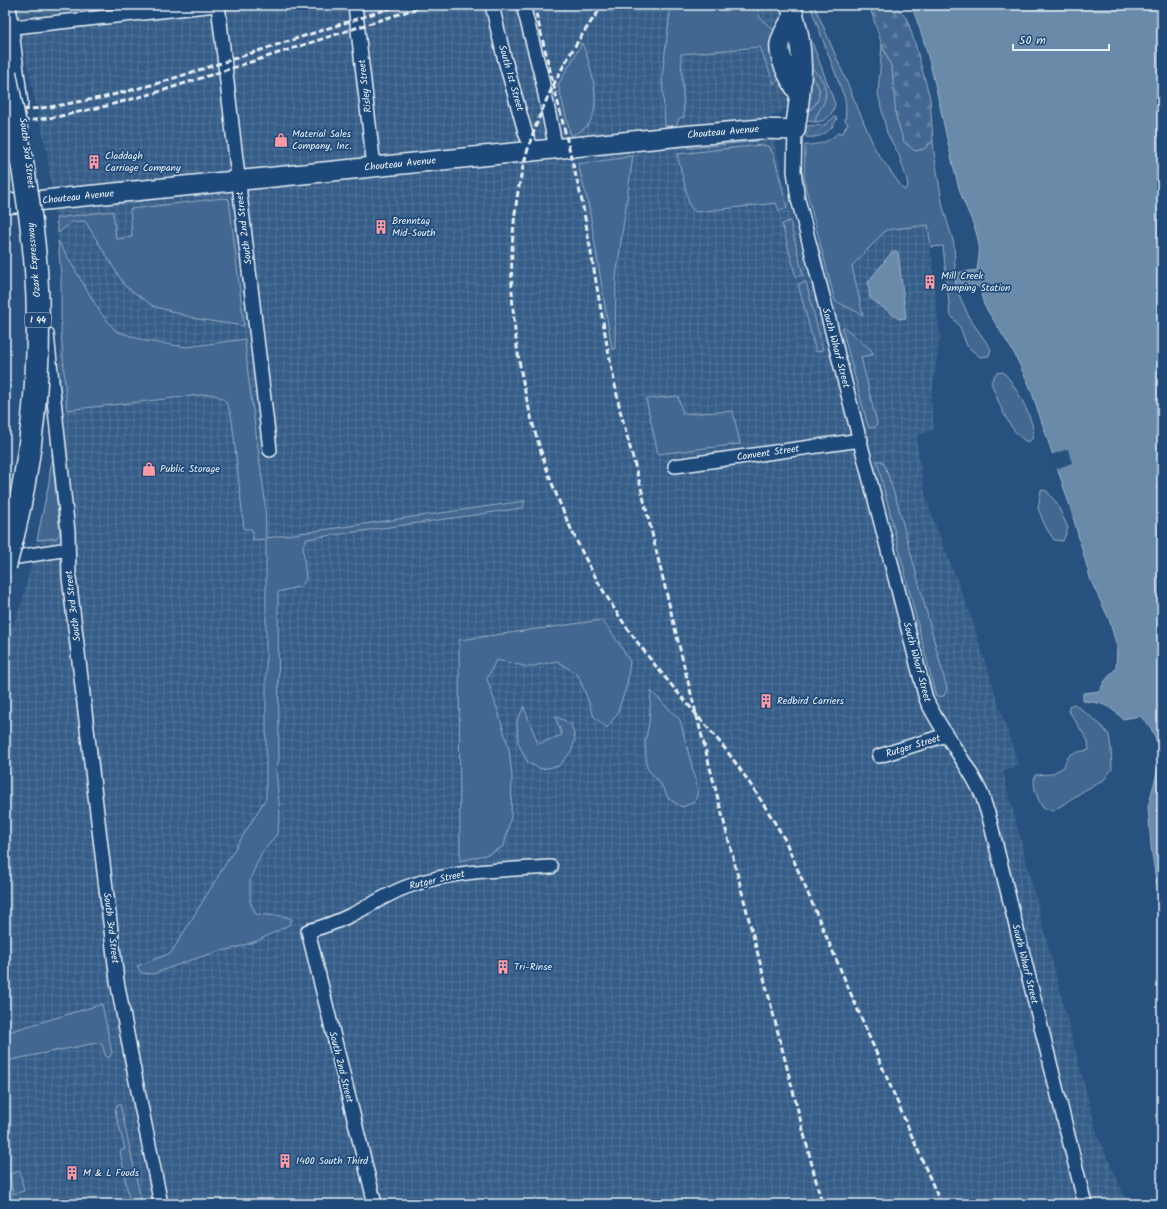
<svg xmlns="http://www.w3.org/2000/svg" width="1167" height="1209" viewBox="0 0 1167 1209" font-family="Kalam,sans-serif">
  <defs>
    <pattern id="industrial-grid" width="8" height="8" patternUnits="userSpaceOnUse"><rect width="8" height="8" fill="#355d88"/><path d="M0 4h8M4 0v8" fill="none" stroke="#52759a"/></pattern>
    <pattern id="forest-firs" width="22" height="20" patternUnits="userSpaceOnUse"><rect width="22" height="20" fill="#436891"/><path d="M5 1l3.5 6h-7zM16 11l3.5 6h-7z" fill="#5e7ea1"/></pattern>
    <pattern id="garden-furrows" width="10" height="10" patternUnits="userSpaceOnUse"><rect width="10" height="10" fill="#436891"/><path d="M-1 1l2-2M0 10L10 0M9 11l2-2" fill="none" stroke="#5e7ea1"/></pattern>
  </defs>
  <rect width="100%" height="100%" fill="#27517f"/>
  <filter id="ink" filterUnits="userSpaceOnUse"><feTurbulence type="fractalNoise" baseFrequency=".025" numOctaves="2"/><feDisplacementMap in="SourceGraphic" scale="8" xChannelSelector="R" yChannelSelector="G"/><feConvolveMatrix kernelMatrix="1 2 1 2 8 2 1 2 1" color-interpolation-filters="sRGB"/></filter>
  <g filter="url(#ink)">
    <path fill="url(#industrial-grid)" d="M14 5H779L783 14 789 106 777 115 768 116 800 246 886 230 928 225 940 337 931 400 934 429 916 437 924 489 932 516 970 614 1018 764 1003 772 1098 1137 1128 1204H5V644L21 605 37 540 49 482 58 405 61 331V275L56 218 46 149Z"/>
    <path fill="#436891" stroke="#96acc4" d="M671 5H756L760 18 776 32 783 75 774 84 760 47 681 54 684 117 679 118 676 126H665L662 76Z
      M815 7 876 151 904 190 908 187 907 180 899 155 887 133 878 93 882 45 892 68 894 84 924 149 933 141 934 153 943 207 954 244 956 288 970 319 991 349 989 356 980 357 967 346 960 327 950 314 943 246 931 247 928 225 886 230 852 266 863 315 835 301 806 189 804 177 805 145C819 145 829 142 839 132L842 134 848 123 845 121 846 110 845 99 811 8Z
      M811 39 835 104C833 114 827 122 815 122L816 116 826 94 809 67 807 41Z
      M582 43C590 62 604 109 587 126 584 130 576 133 571 136L558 85Z
      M808 75C824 84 822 103 807 111Z
      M757 139 758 141 688 148V145Z
      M761 145 768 146 774 155 787 208 779 211 776 203 696 212 690 207 677 154Z
      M633 155 616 278 615 349H612L589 207 578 164 622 158Z
      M223 198 229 199 244 326 197 319 153 306 125 286 85 221 72 222 58 233 56 218 113 211 116 239 132 237 130 209Z
      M790 221 803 275 796 277 782 224Z
      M58 241 100 312 116 331 146 341 187 347 245 339 248 374 265 500 266 538 525 501 523 508 306 539 303 546 306 579 302 586 278 592 279 760 276 769 280 814 277 834 261 854 250 880V902L256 914C268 916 282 914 292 919L289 925 257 941 232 949 216 952 191 960 153 974 141 973 137 966 171 953 266 798V539L253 540V532L251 529H244L232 420C228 403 227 398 210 394L67 410 61 331V275Z
      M806 282 823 350 816 352 798 284Z
      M844 327 871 350 874 354 861 357 877 424 875 427 871 428 868 426 842 328Z
      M1003 372C1014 382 1031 415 1033 429 1034 432 1033 436 1032 439L1028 442C1010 435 997 399 991 382L996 373Z
      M678 396 683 414 733 411 740 444 658 454 646 399Z
      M52 454 60 533 57 538 37 540 49 482Z
      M877 461H882L885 466 898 505 947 689 944 696 936 697Z
      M1041 490 1047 491 1057 504 1068 528 1063 541 1054 540 1045 526 1038 508Z
      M602 620 619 643 630 662 627 685 617 714 607 728 594 717 588 700 578 675 557 661 529 667 496 660 487 679 497 708 509 749 512 776 511 816 504 846 489 854 460 861 459 640Z
      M651 691 680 720 698 790 695 802 682 807 669 799 660 783 647 768 645 743 649 723Z
      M1074 704 1081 709 1101 725 1109 735 1111 748 1112 769 1103 781 1085 790 1053 811 1043 808C1037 797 1032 787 1035 775L1051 774 1064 767C1068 751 1074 753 1089 750L1088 741 1069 711V706Z
      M524 707 538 744 562 735 555 716 571 724 575 738 572 750 559 766 541 769 528 763 518 743 517 720Z
      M102 1004 112 1053 109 1058 106 1057 101 1042 5 1061V1033Z
      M120 1104 142 1204H130L120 1151 125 1149 115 1111 117 1105Z
      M20 1171 24 1191 13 1194 10 1174Z"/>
    <path fill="url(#forest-firs)" stroke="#96acc4" d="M867 5H895L907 19 916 47 930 98 933 141 924 149 915 151 904 142 896 117 892 68 882 45 871 11Z"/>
    <path fill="url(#garden-furrows)" stroke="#96acc4" d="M809 67C821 74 829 88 824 102 821 109 816 114 815 122L806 121 807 111C822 103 824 84 808 75Z
      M834 117 837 118C832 131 821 139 806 137V126L824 125Z"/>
    <path fill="#6b8aaa" stroke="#9db3c9" d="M911 5H1162V904L1156 881 1151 846 1148 807 1160 761 1158 744 1151 728 1140 716 1123 719C1108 705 1104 703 1083 701V693L1100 691 1104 682 1116 668 1117 647 1109 619 1091 581 1070 506 1030 387 1014 353 984 305 979 286 956 288 955 273 977 270C978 262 980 254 979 246 977 226 964 207 959 188 942 127 935 64 911 5Z
      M892 252H898L906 318 899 319 870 298 868 282Z"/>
    <path fill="#27517f" d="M1068 449 1072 463 1056 469 1051 455Z"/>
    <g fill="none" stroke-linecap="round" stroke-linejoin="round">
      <defs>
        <path id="street" d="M9 5 21 104
          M218 5 270 450
          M355 5 374 167
          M492 5 503 53 526 135 533 151
          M523 5 541 75 556 149
          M5 28 216 5
          M795 130 794 171 798 199 926 699C941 732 966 760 981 793 984 799 985 807 988 813L1085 1204
          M47 334 68 532 69 577 117 981 135 1076 161 1204
          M675 466 861 440
          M5 559 68 549
          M879 756 946 735
          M375 1204 308 931C323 927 337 922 351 915 371 906 388 893 409 886 454 870 504 870 551 867"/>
        <path id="secondary" d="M794 16C789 24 782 33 780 44 778 59 792 83 800 95
          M5 204 682 136 761 129 795 130C802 85 807 49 790 5"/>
      </defs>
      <use href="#street" stroke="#e8f1f8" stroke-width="16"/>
      <use href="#secondary" stroke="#e8f1f8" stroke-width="22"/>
      <use href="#street" stroke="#1f4a7a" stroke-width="13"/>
      <use href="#secondary" stroke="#1f4a7a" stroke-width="19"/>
      <path stroke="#e8f1f8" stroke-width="3" stroke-dasharray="6 3" stroke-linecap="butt" d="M534 5 582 201 607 345 620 410 641 488 687 678 822 1204
        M604 5C585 28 570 53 556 80 541 110 528 143 521 176 490 326 539 497 623 622 653 666 689 705 723 746 746 776 766 807 785 840L941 1204
        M5 112 50 107 105 97 159 83 400 5
        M5 124 56 117 106 106 158 92 427 5"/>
      <defs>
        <path id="highway-bridge" d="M5 73C18 139 31 204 36 270 43 366 31 474 5 566"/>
      </defs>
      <use href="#highway-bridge" stroke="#e8f1f8" stroke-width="25" stroke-linecap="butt"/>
      <use href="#highway-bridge" stroke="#1f4a7a" stroke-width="22"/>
    </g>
  </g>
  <defs>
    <symbol id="shop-bare" viewBox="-9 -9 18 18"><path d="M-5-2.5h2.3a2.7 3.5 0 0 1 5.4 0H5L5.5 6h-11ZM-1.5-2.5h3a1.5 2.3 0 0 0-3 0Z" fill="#ff9aa2" stroke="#1f4a7a" stroke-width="2.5" paint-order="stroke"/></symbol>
    <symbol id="building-bare" viewBox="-9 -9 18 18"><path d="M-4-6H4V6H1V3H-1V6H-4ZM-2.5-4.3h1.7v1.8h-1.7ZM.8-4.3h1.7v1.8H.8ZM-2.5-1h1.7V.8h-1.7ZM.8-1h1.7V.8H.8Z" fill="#ff9aa2" stroke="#1f4a7a" stroke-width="2.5" paint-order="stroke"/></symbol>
  </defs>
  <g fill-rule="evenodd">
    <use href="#shop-bare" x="271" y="130" width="20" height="20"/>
    <use href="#building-bare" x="84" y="152" width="20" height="20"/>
    <use href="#building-bare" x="371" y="217" width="20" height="20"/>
    <use href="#building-bare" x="920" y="272" width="20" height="20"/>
    <use href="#shop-bare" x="139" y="459" width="20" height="20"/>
    <use href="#building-bare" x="756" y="691" width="20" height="20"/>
    <use href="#building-bare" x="493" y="957" width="20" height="20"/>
    <use href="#building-bare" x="275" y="1151" width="20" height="20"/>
    <use href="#building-bare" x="62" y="1163" width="20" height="20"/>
  </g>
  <g text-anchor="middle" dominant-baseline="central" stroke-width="3.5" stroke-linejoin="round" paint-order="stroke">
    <rect fill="#1f4a7a" stroke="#acbfd2" stroke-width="1" x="25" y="313" width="26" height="14" rx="3"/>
    <g font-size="9" font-weight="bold" fill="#e8f1f8">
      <text x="38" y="320">I 44</text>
    </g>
    <g font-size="10" fill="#e8f1f8" stroke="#1f4a7a">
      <text transform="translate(511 78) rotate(74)">South 1st Street</text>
      <text transform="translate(365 86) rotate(-97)">Risley Street</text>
      <text transform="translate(723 132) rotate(-5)">Chouteau Avenue</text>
      <text transform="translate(27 153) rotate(83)">South 3rd Street</text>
      <text transform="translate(400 164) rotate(-6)">Chouteau Avenue</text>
      <text transform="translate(78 197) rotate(-6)">Chouteau Avenue</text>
      <text transform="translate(244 228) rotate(-97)">South 2nd Street</text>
      <text transform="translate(34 260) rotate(-95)">Ozark Expressway</text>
      <text transform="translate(836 348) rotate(75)">South Wharf Street</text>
      <text transform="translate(768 453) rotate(-8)">Convent Street</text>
      <text transform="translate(73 606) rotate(-97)">South 3rd Street</text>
      <text transform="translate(917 662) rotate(75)">South Wharf Street</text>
      <text transform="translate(913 746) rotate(-17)">Rutger Street</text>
      <text transform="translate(437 880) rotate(-13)">Rutger Street</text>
      <text transform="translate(111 928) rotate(83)">South 3rd Street</text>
      <text transform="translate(1025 964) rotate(76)">South Wharf Street</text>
      <text transform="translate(341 1067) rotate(76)">South 2nd Street</text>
    </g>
    <g font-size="10" fill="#e8f1f8" stroke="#1f4a7a" text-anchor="start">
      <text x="292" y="134">Material Sales<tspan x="292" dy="12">Company, Inc.</tspan></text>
      <text x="105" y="156">Claddagh<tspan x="105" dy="12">Carriage Company</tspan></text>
      <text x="392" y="221">Brenntag<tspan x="392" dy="12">Mid-South</tspan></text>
      <text x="941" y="276">Mill Creek<tspan x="941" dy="12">Pumping Station</tspan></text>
      <text x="160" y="469">Public Storage</text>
      <text x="777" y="701">Redbird Carriers</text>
      <text x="514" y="967">Tri-Rinse</text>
      <text x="296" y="1161">1400 South Third</text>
      <text x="83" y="1173">M &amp; L Foods</text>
    </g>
  </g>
  <rect width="1167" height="1209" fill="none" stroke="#1f4a7a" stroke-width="20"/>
  <rect x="10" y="10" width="1147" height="1189" fill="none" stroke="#e8f1f8" stroke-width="1.5" filter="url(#ink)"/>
  <path d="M1013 44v6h96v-6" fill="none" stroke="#e8f1f8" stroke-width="2"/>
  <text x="1019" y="44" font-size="12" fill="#e8f1f8" stroke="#1f4a7a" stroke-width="3" paint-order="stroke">50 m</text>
</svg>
